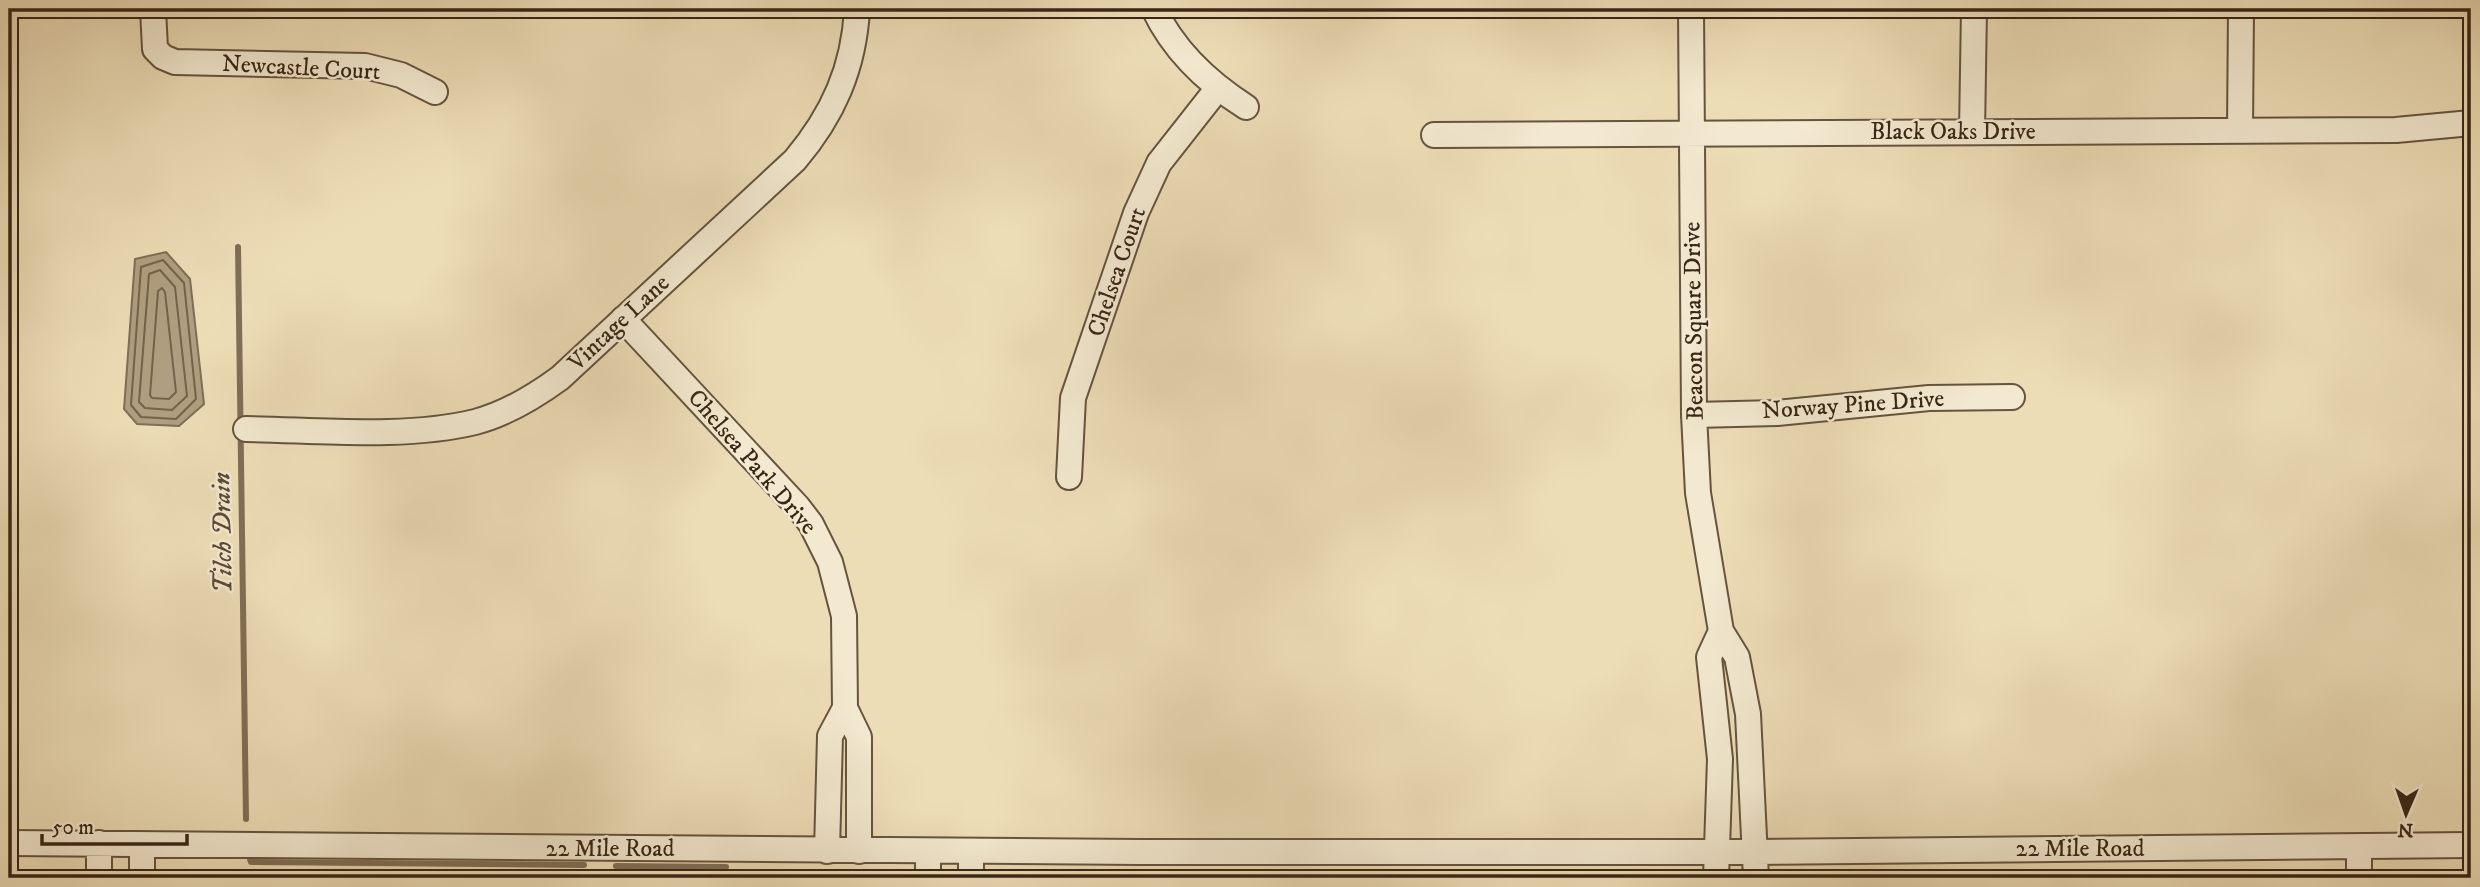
<svg xmlns="http://www.w3.org/2000/svg" width="2480" height="887" viewBox="0 0 2480 887" font-family="'IM FELL DW Pica',serif">
  <rect width="100%" height="100%" fill="#edddb7"/>
  <filter id="stains"><feTurbulence type="fractalNoise" baseFrequency=".00286" numOctaves="4"/><feColorMatrix values="0 0 0 0 .2 0 0 0 0 .09 0 0 0 0 .02 0 0 0 .5 -.17"/></filter>
  <radialGradient id="worn" r=".72"><stop offset=".6" stop-color="#630" stop-opacity="0"/><stop offset="1" stop-color="#630" stop-opacity=".3"/></radialGradient>
  <path fill="#af9f80" stroke="#7f6f56" stroke-width="2" d="M166 252 190 279 204 404 179 426 137 424 124 409 135 259Z"/>
  <g fill="none" stroke-linecap="round" stroke-linejoin="round">
    <path stroke="#74624b" stroke-width="2" d="M163 260 184 283 196 399 176 419 141 417 131 405 141 267Z
      M160 270 175 287 187 396 172 410 145 408 139 402 149 274Z
      M162 288 165 292 176 392 169 399 152 398 150 395 158 291Z"/>
    <path stroke="#7f6f56" stroke-width="6" d="M238 247 246 819
      M250 859 251 862 584 865
      M616 866 726 867"/>
    <defs>
      <path id="minor" d="M153 9 155 49 163 57 175 62 365 66 401 75 435 92
        M1154 9C1174 51 1207 82 1246 107
        M1691 9 1694 415 1698 493 1721 631 1737 657 1748 714 1756 878
        M2240 131 2241 9
        M1972 132 1974 9
        M1434 135 2396 130 2471 123
        M623 319 798 507 811 524 830 562 844 616 845 708 859 737V851
        M1694 415 1777 413 1929 398 2012 397
        M246 429C318 430 405 439 475 422 506 414 534 397 560 378L795 160C833 115 854 68 857 9
        M1069 477 1073 398 1136 213 1159 163 1218 88
        M9 843 1140 852H1754L2471 845
        M99 843V878
        M142 846V878
        M827 851 830 736 845 708
        M928 851V878
        M971 878V852
        M1716 878 1720 759 1709 657 1721 631
        M2359 878V847"/>
    </defs>
    <use href="#minor" stroke="#65543e" stroke-width="28"/>
    <use href="#minor" stroke="#f3e9d0" stroke-width="24"/>
  </g>
  <g text-anchor="middle" dominant-baseline="central" stroke-width="5" stroke-linejoin="round" paint-order="stroke">
    <g font-size="24" fill="#382616" stroke="#f3e9d0">
      <text transform="translate(301 68) rotate(3)">Newcastle Court</text>
      <text x="1953" y="132">Black Oaks Drive</text>
      <text transform="translate(1117 272) rotate(-71)">Chelsea Court</text>
      <text transform="translate(1694 321) rotate(-91)">Beacon Square Drive</text>
      <text transform="translate(619 323) rotate(-43)">Vintage Lane</text>
      <text transform="translate(1853 405) rotate(-4)">Norway Pine Drive</text>
      <text transform="translate(752 462) rotate(49)">Chelsea Park Drive</text>
      <text x="610" y="849">22 Mile Road</text>
      <text x="2080" y="849">22 Mile Road</text>
    </g>
    <g font-size="26" font-style="italic" fill="#5c4a36" stroke="#f3e9d0">
      <text transform="translate(223 533) rotate(-91)">Tilch Drain</text>
    </g>
  </g>
  <rect width="2480" height="887" fill="none" stroke="#edddb7" stroke-width="35"/>
  <rect x="10" y="10" width="2459" height="866" fill="none" stroke="#382616" stroke-width="3.5"/>
  <rect x="18" y="18" width="2445" height="852" fill="none" stroke="#382616" stroke-width="2"/>
  <g transform="translate(2406 814) rotate(182)" stroke="#f3e9d0" stroke-width="5" paint-order="stroke">
  <path d="M0-5L12 26L0 18L-12 26Z" fill="#382616"/>
  <text y="-10" font-size="19" font-weight="bold" text-anchor="middle" fill="#382616">N</text>
  </g>
  <path d="M42 834v10h145v-10" fill="none" stroke="#382616" stroke-width="3.5"/>
  <text x="52" y="834" font-size="21" fill="#382616" stroke="#f3e9d0" stroke-width="5" paint-order="stroke">50 m</text>
  <rect width="100%" height="100%" filter="url(#stains)"/>
  <rect width="100%" height="100%" fill="url(#worn)"/>
</svg>
